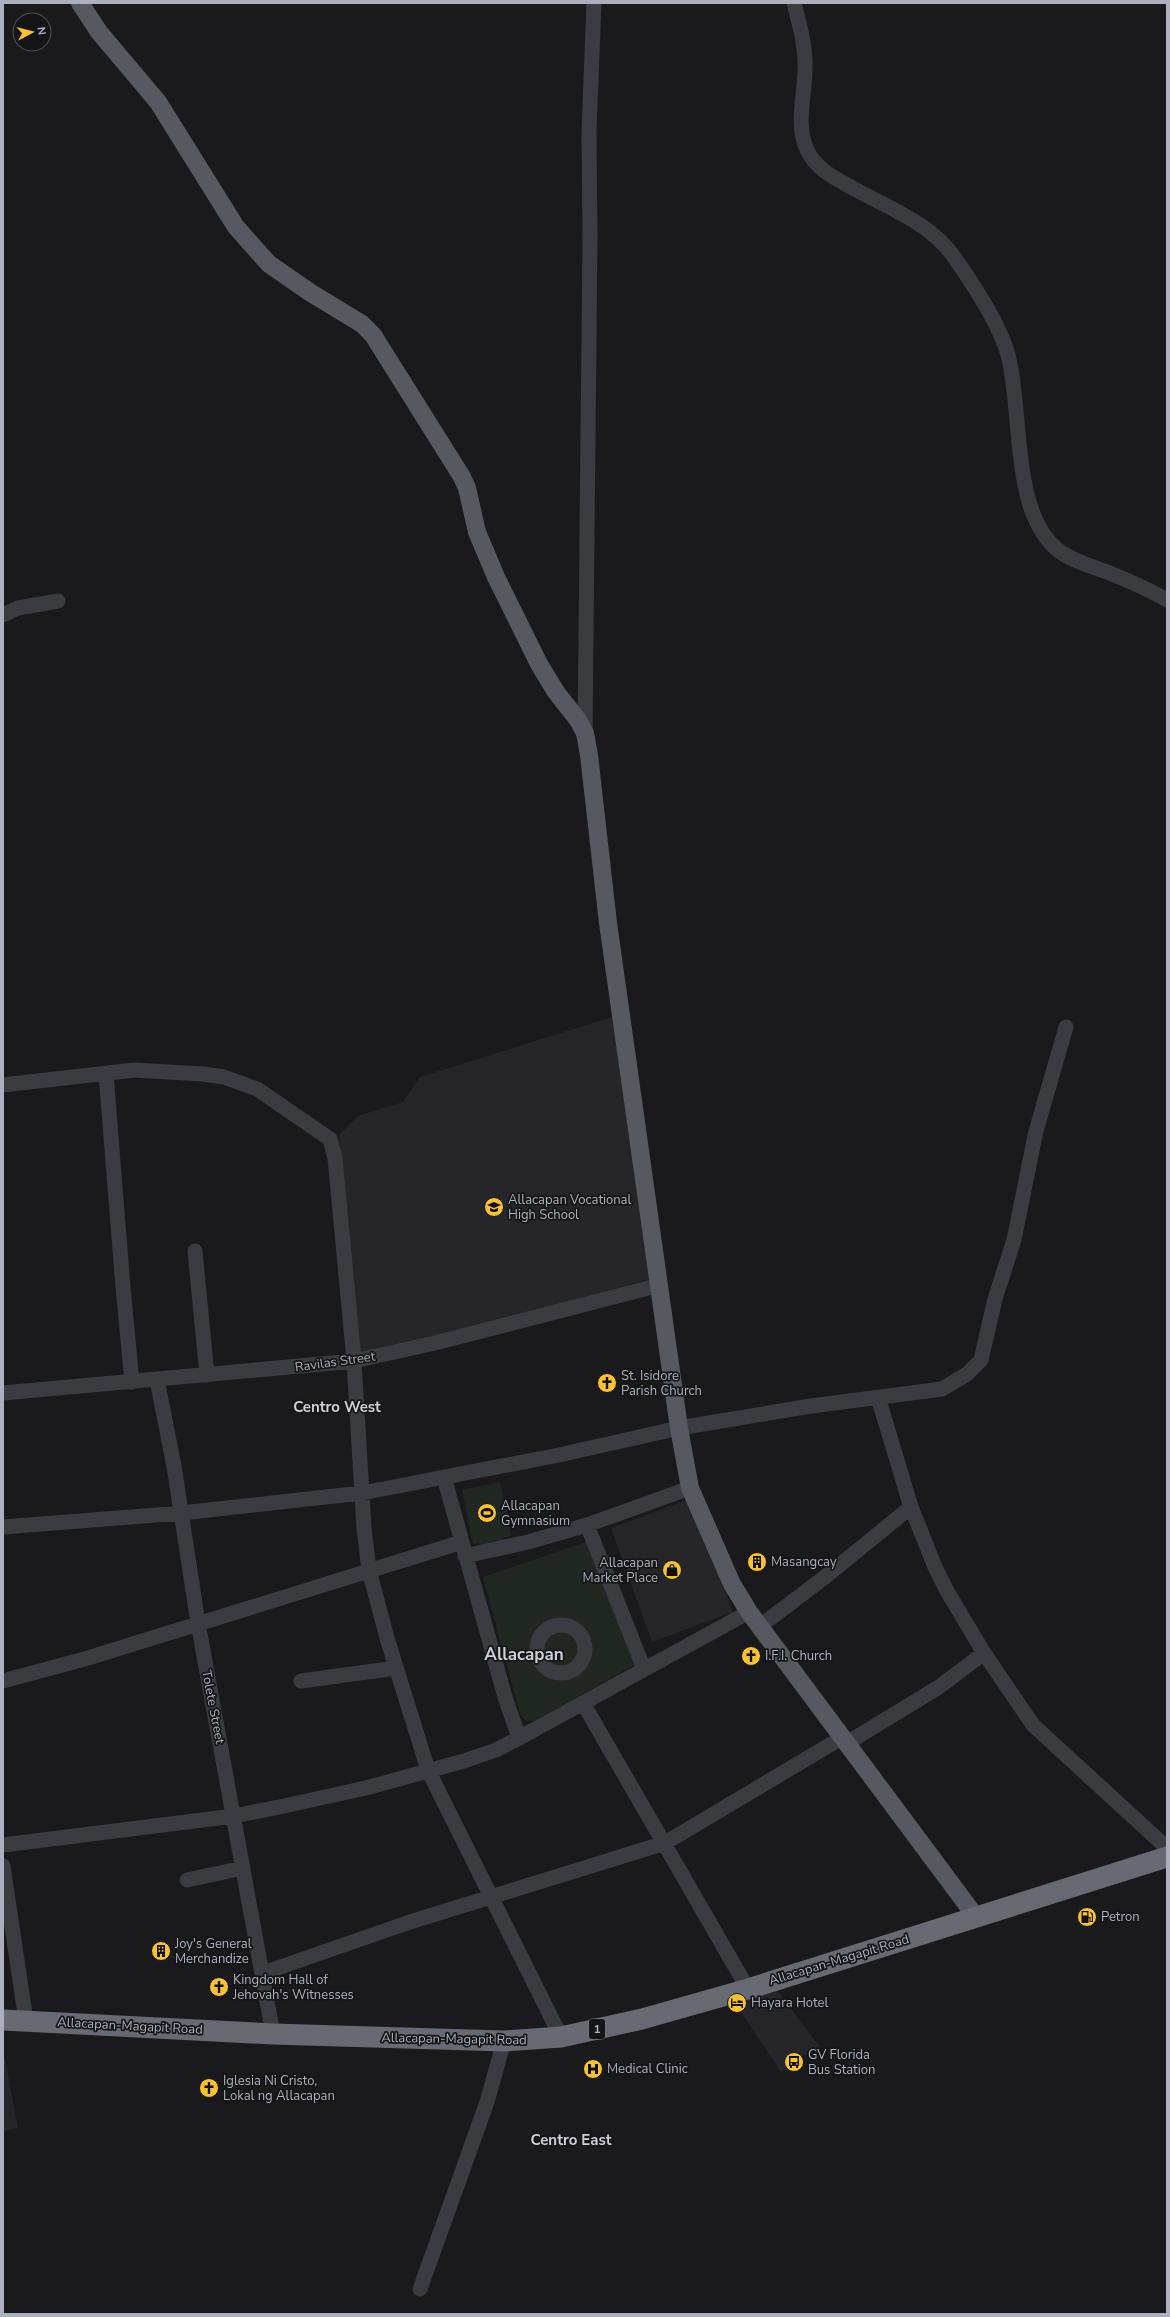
<svg xmlns="http://www.w3.org/2000/svg" width="1170" height="2317" viewBox="0 0 1170 2317" font-family="'Nunito Sans',sans-serif">
  <rect width="100%" height="100%" fill="#1a1a1d"/>
  <path fill="#26262a" d="M612 1017 653 1278 517 1316 359 1355 339 1135 358 1116 403 1102 420 1077Z
    M692 1498 733 1612 652 1642 611 1528Z
    M773 1985 820 2047 799 2058 781 2072 734 2002Z
    M3 2049 18 2128 3 2131Z"/>
  <path fill="#202821" d="M500 1482 511 1536 503 1538 504 1544 481 1549 479 1543 473 1544 462 1490Z
    M586 1542 634 1665 534 1721H526L520 1714 483 1577Z"/>
  <g fill="none" stroke-linecap="round" stroke-linejoin="round">
    <path stroke="#3b3c42" stroke-width="15" d="M794 3C799 23 805 43 805 64 806 94 794 124 808 152 817 169 833 177 849 186 884 206 930 222 954 257 972 282 1000 325 1008 355 1023 409 1010 512 1058 550 1072 561 1091 566 1107 572 1127 580 1148 589 1167 600
      M3 615 18 608 58 601
      M585 733 590 238 589 131 594 3
      M106 1074 123 1287 132 1382
      M3 1085 134 1070 203 1074 224 1077 257 1089 330 1139 335 1158 354 1361 364 1528 369 1570 387 1638 428 1770 561 2037
      M195 1251 207 1375
      M157 1380 174 1466 198 1623 273 2034
      M3 1393 354 1361 435 1343 660 1285
      M878 1397 911 1507 935 1567 947 1591 984 1653 1033 1725 1167 1848
      M444 1477 505 1697 519 1738
      M587 1525 644 1669
      M3 1527 182 1513 362 1493 559 1455 679 1428 811 1406 942 1389 967 1374 981 1360 995 1299 1014 1240 1036 1131 1066 1027
      M465 1556 528 1542 587 1525 690 1488
      M537 1649a24 24 0 1 1 48 0a24 24 0 1 1-48 0Z
      M759 1627 825 1577 911 1507
      M3 1681 88 1658 462 1542
      M301 1681 396 1668
      M583 1703 748 1989
      M847 1743 939 1687 984 1653
      M3 1845 234 1816 284 1806 366 1788 464 1761 496 1750 519 1738 749 1612
      M3 1866 26 2021
      M187 1880 243 1868
      M263 1973 410 1922 665 1843 843 1737
      M420 2289 487 2102 504 2041"/>
    <path stroke="#575961" stroke-width="18" d="M80 3 99 32 158 102 236 227 269 264 311 293 362 324 373 335 462 477 467 488 477 532 496 577 539 664 556 692 578 720 585 733 589 755 608 923 679 1428 690 1488 732 1584 749 1612 976 1917"/>
    <path stroke="#676973" stroke-width="21" d="M3 2020 273 2034 504 2041 561 2037 642 2019 748 1989 1167 1857"/>
  </g>
  <defs>
    <symbol id="school-disc" viewBox="-11 -11 22 22"><circle r="9.5" fill="#f9c236" stroke="#151518"/><path d="M0-5L7-2L0 1L-7-2ZM-4 1L0 2.5L4 1V4Q0 6-4 4Z" fill="#111"/></symbol>
    <symbol id="church-disc" viewBox="-11 -11 22 22"><circle r="9.5" fill="#f9c236" stroke="#151518"/><path d="M-1.2-6h2.4v3.5h3.3v2.4h-3.3V6h-2.4V-.1h-3.3v-2.4h3.3Z" fill="#111"/></symbol>
    <symbol id="stadium-disc" viewBox="-11 -11 22 22"><circle r="9.5" fill="#f9c236" stroke="#151518"/><path d="M0-5a6.5 5 0 1 0 0 10a6.5 5 0 1 0 0-10ZM-3.5-1.8h7v3.6h-7Z" fill="#111"/></symbol>
    <symbol id="building-disc" viewBox="-11 -11 22 22"><circle r="9.5" fill="#f9c236" stroke="#151518"/><path d="M-4-6H4V6H1V3H-1V6H-4ZM-2.5-4.3h1.7v1.8h-1.7ZM.8-4.3h1.7v1.8H.8ZM-2.5-1h1.7V.8h-1.7ZM.8-1h1.7V.8H.8Z" fill="#111"/></symbol>
    <symbol id="shop-disc" viewBox="-11 -11 22 22"><circle r="9.5" fill="#f9c236" stroke="#151518"/><path d="M-5-2.5h2.3a2.7 3.5 0 0 1 5.4 0H5L5.5 6h-11ZM-1.5-2.5h3a1.5 2.3 0 0 0-3 0Z" fill="#111"/></symbol>
    <symbol id="fuel-disc" viewBox="-11 -11 22 22"><circle r="9.5" fill="#f9c236" stroke="#151518"/><path d="M-5.5-6h7V0h2V4h1.3V-2.5L3-4.5l.8-.8L6-3V5H2.5V1h-1V6h-7ZM-4.2-4.7v3.2H.2V-4.7Z" fill="#111"/></symbol>
    <symbol id="hotel-disc" viewBox="-11 -11 22 22"><circle r="9.5" fill="#f9c236" stroke="#151518"/><path d="M-6-4.5h1.5V1H6V5H4.5V3h-9V5H-6ZM-4 0a1.8 1.8 0 1 1 3.6 0ZM.5 0V-2.5h3Q6-2.5 6 0Z" fill="#111"/></symbol>
    <symbol id="bus-disc" viewBox="-11 -11 22 22"><circle r="9.5" fill="#f9c236" stroke="#151518"/><path d="M-5-6H5V4H4V6H2V4H-2V6H-4V4H-5ZM-3.5-4V0h7V-4ZM-3.5 1.2v1.5H-2V1.2ZM2 1.2v1.5H3.5V1.2Z" fill="#111"/></symbol>
    <symbol id="hospital-disc" viewBox="-11 -11 22 22"><circle r="9.5" fill="#f9c236" stroke="#151518"/><path d="M-5-5h3v3.5h4V-5h3V5h-3V1.5h-4V5h-3Z" fill="#111"/></symbol>
  </defs>
  <g fill-rule="evenodd">
    <use href="#school-disc" x="483" y="1196" width="22" height="22"/>
    <use href="#church-disc" x="596" y="1372" width="22" height="22"/>
    <use href="#stadium-disc" x="476" y="1502" width="22" height="22"/>
    <use href="#building-disc" x="746" y="1551" width="22" height="22"/>
    <use href="#shop-disc" x="661" y="1559" width="22" height="22"/>
    <use href="#church-disc" x="740" y="1645" width="22" height="22"/>
    <use href="#fuel-disc" x="1076" y="1906" width="22" height="22"/>
    <use href="#building-disc" x="150" y="1940" width="22" height="22"/>
    <use href="#church-disc" x="208" y="1976" width="22" height="22"/>
    <use href="#hotel-disc" x="726" y="1992" width="22" height="22"/>
    <use href="#bus-disc" x="783" y="2051" width="22" height="22"/>
    <use href="#hospital-disc" x="582" y="2058" width="22" height="22"/>
    <use href="#church-disc" x="198" y="2077" width="22" height="22"/>
  </g>
  <g text-anchor="middle" dominant-baseline="central" stroke-width="3.5" stroke-linejoin="round" paint-order="stroke">
    <rect fill="#151518" stroke="#7f828c" stroke-width="1" x="589" y="2019" width="16" height="20" rx="3"/>
    <g font-size="12" font-weight="bold" fill="#acb0bd">
      <text x="597" y="2029">1</text>
    </g>
    <g font-size="13" fill="#acb0bd" stroke="#151518" text-anchor="start">
      <text x="508" y="1200">Allacapan Vocational<tspan x="508" dy="15">High School</tspan></text>
      <text x="621" y="1376">St. Isidore<tspan x="621" dy="15">Parish Church</tspan></text>
      <text x="501" y="1506">Allacapan<tspan x="501" dy="15">Gymnasium</tspan></text>
      <text x="771" y="1562">Masangcay</text>
      <text x="658" y="1563" text-anchor="end">Allacapan<tspan x="658" dy="15">Market Place</tspan></text>
      <text x="765" y="1656">I.F.I. Church</text>
      <text x="1101" y="1917">Petron</text>
      <text x="175" y="1944">Joy's General<tspan x="175" dy="15">Merchandize</tspan></text>
      <text x="233" y="1980">Kingdom Hall of<tspan x="233" dy="15">Jehovah's Witnesses</tspan></text>
      <text x="751" y="2003">Hayara Hotel</text>
      <text x="808" y="2055">GV Florida<tspan x="808" dy="15">Bus Station</tspan></text>
      <text x="607" y="2069">Medical Clinic</text>
      <text x="223" y="2081">Iglesia Ni Cristo,<tspan x="223" dy="15">Lokal ng Allacapan</tspan></text>
    </g>
    <g font-size="13" fill="#acb0bd" stroke="#151518">
      <text transform="translate(335 1362) rotate(-8)">Ravilas Street</text>
      <text transform="translate(213 1707) rotate(79)">Tolete Street</text>
      <text transform="translate(839 1960) rotate(-17)">Allacapan-Magapit Road</text>
      <text transform="translate(130 2026) rotate(3)">Allacapan-Magapit Road</text>
      <text transform="translate(454 2039) rotate(1)">Allacapan-Magapit Road</text>
    </g>
    <g font-size="15" font-weight="bold" fill="#ced0d8" stroke="#151518">
      <text x="337" y="1407">Centro West</text>
      <text x="571" y="2140">Centro East</text>
    </g>
    <g font-size="17" font-weight="bold" fill="#ced0d8" stroke="#151518">
      <text x="524" y="1654">Allacapan</text>
    </g>
  </g>
  <rect width="1170" height="2317" fill="none" stroke="#acb0bd" stroke-width="8"/>
  <g transform="translate(32 32) rotate(83)"><circle r="19" fill="#151518" stroke="#51535a"/>
  <path d="M0-3L7 15L0 10L-7 15Z" fill="#f9c236"/>
  <text y="-6" font-size="11" font-weight="bold" text-anchor="middle" fill="#acb0bd">N</text>
  </g>
</svg>
